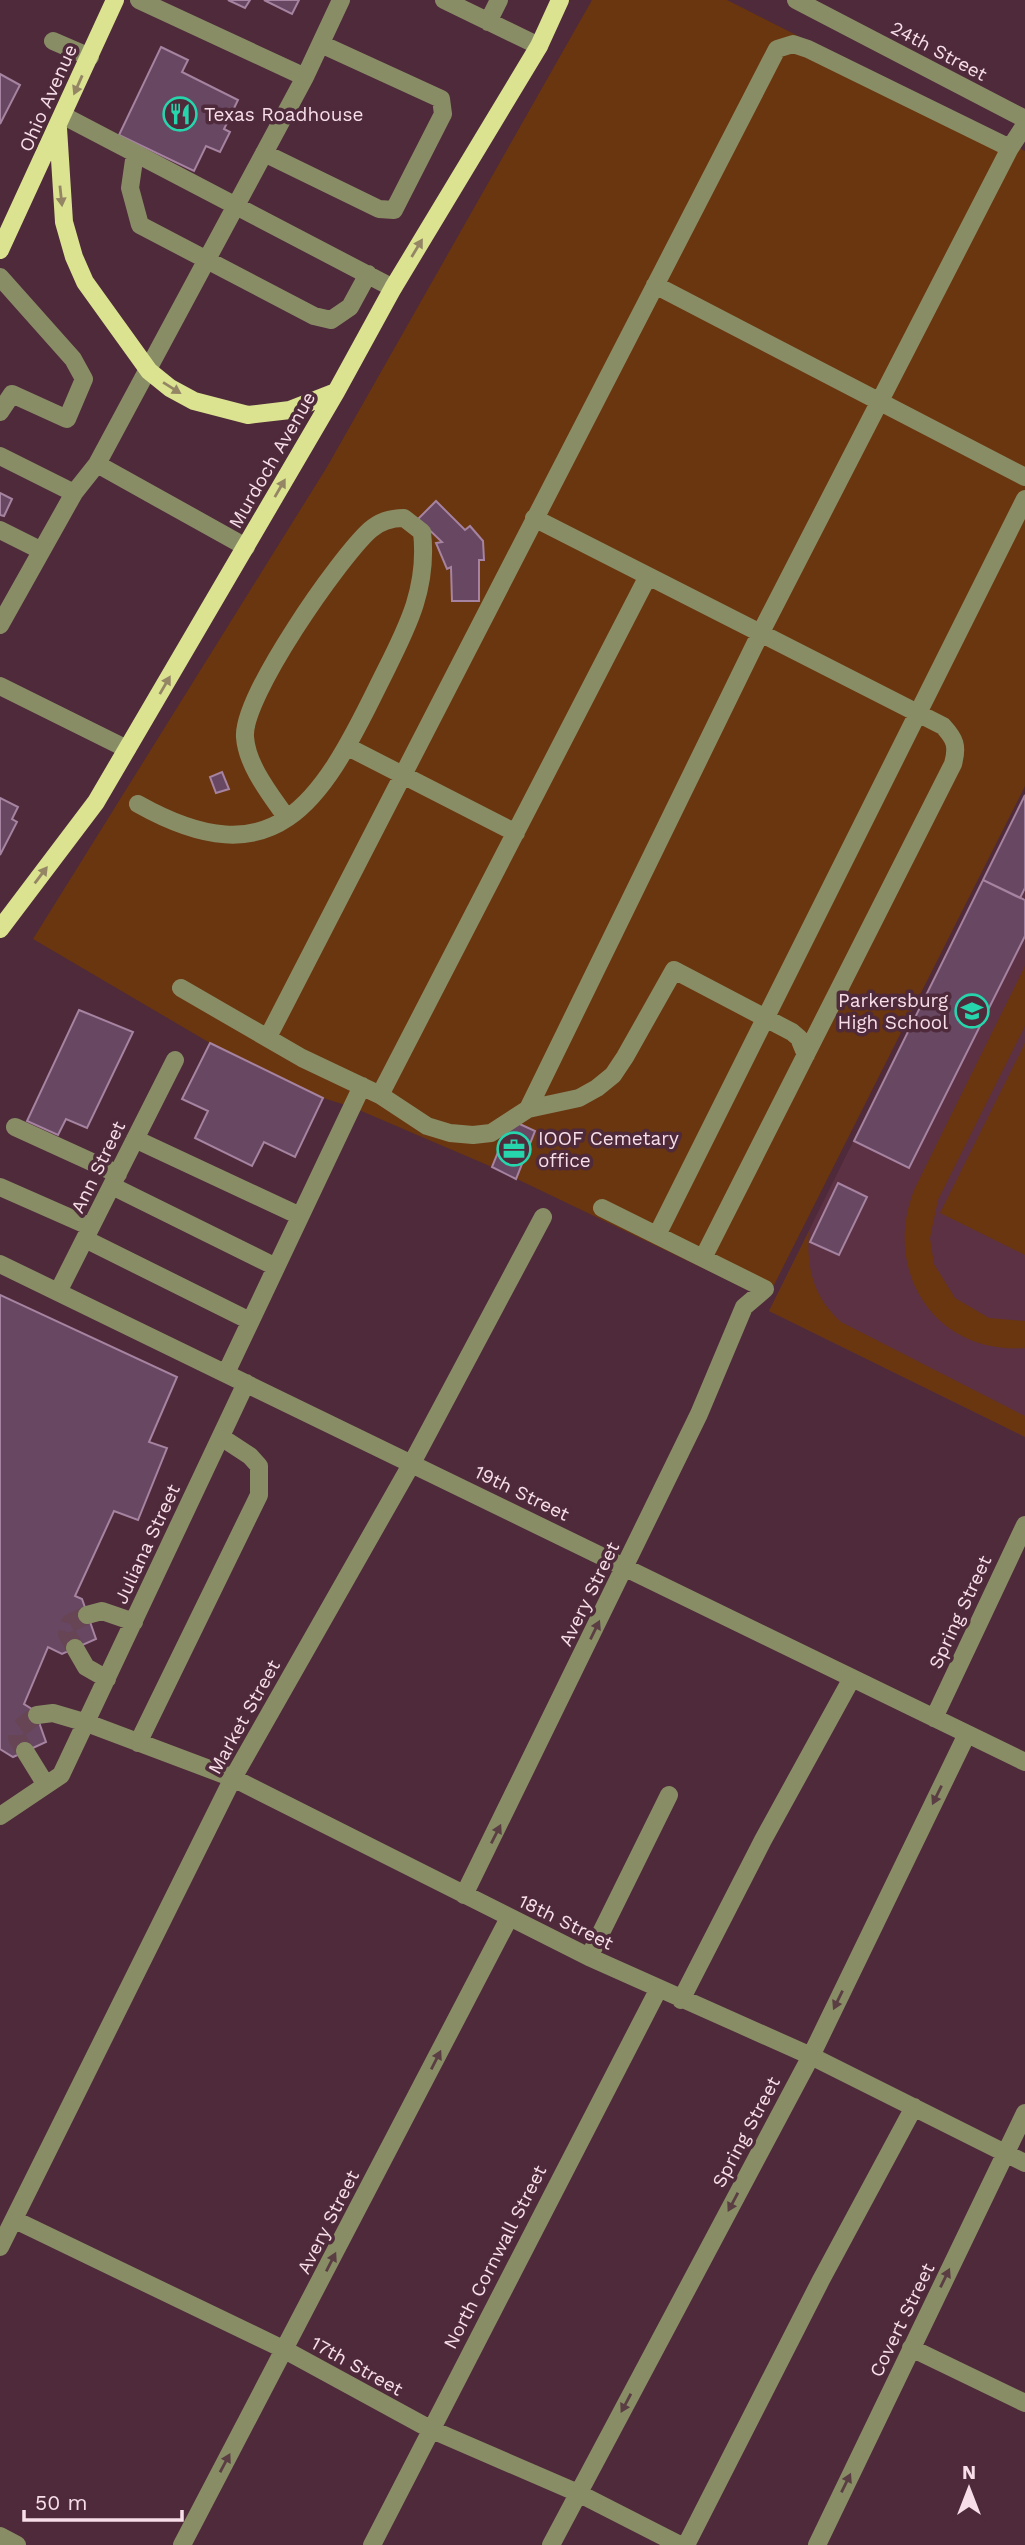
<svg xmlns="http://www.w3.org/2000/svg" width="1025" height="2545" viewBox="0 0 1025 2545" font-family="'Work Sans',sans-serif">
  <rect width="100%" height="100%" fill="#4e2a3a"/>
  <path fill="#5c3144" d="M1025 795V1437L769 1311Z"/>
  <path fill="#6a360f" d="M592 0H727L1025 151V786L767 1299 492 1167 352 1107 323 1098 210 1043 33 939 327 467Z
    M1025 966V1026L938 1200 930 1238 934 1264 955 1298 989 1318 1025 1321V1348C934 1355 881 1269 915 1188Z
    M1025 1043V1255L940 1213Z
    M809 1231C806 1267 813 1297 841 1322L1025 1416V1437L769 1311Z"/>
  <path fill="#674762" stroke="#a683a0" stroke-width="2" d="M228 0H250L245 8Z
    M264 0H299L292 14Z
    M161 47 188 60 182 72 238 100 224 129 230 132 220 152 206 146 194 171 119 135Z
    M0 74 20 85 0 124Z
    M0 493 12 499 4 516 0 515Z
    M436 501 465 530 470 526 483 541 484 560H479V601H452L451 567 447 569 436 543 442 542 418 519Z
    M222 772 229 789 216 793 210 777Z
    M1025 795V888L1020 898 983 880Z
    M0 798 18 807 12 819 17 822 0 855Z
    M983 880 1025 900V936L909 1168 854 1141Z
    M79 1010 133 1032 87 1128 66 1119 58 1135 27 1121Z
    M210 1043 323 1098 295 1157 264 1142 252 1166 195 1138 208 1111 182 1099Z
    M511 1120 535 1131 516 1179 492 1167Z
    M838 1183 867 1197 839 1255 810 1242Z
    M0 1295 177 1377 149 1442 167 1448 138 1520 114 1511 75 1596 82 1599 96 1639 62 1654 48 1647 24 1704 35 1711 46 1742 13 1757 0 1749Z"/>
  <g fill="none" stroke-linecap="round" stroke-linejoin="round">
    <path stroke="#674554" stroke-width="18" stroke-dasharray="18 9" stroke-linecap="butt" d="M75 1648 67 1634 70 1623 87 1615
      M25 1751 17 1738V1730L37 1715"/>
    <path stroke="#898d66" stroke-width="18" d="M444 0 539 46
      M796 0 1025 119
      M488 22 499 0
      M53 41 90 57
      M305 77 341 0
      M64 116 393 288
      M135 153 130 188 140 225 314 316 331 320 350 307 368 274
      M264 153 379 209 394 210 443 114 441 99 321 44
      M0 277 73 359 84 379 67 419 12 394 0 412
      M655 285 1025 477
      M0 456 74 493
      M97 464 305 77 139 0
      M534 518 943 726C955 739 958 746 953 764L703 1258
      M0 530 40 550
      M0 625 74 493 97 464 246 547
      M0 686 127 749
      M348 747 516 833
      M138 804C275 881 321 802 377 688 403 635 429 593 422 532L404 518C391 518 380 521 370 530 339 558 242 697 245 737 247 766 271 795 286 817
      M181 988 302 1058 380 1095 427 1126 450 1133 473 1135 491 1133 528 1109 579 1098 597 1088 613 1075 625 1057 674 970 792 1032 799 1038 806 1055
      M268 1037 777 49 793 44 808 49 1010 148
      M380 1095 647 578
      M528 1109 760 634 1010 148 1025 125
      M15 1127 118 1174
      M135 1139 300 1216
      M112 1186 276 1267
      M0 1187 91 1227
      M657 1235 1025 499
      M85 1239 250 1321
      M0 1264 1025 1762
      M58 1292 175 1060
      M226 1373 362 1086
      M87 1615 102 1611 134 1622
      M75 1648 86 1667 107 1679
      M37 1715 53 1713 87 1723 233 1778 589 1957 811 2056 1025 2163
      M934 1718 1025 1525
      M138 1743 259 1495V1466L250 1456 221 1437
      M25 1751 46 1785
      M0 1816 61 1775 246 1383
      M464 1895 699 1414 744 1307 765 1289 602 1208
      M589 1957 669 1795
      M681 2000 763 1840 852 1678
      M15 2220 285 2350 430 2429 578 2493 680 2545
      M0 2247 233 1778 412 1463 543 1217
      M911 2348 1025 2403
      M0 2536 17 2545
      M182 2545 509 1918
      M372 2545 658 1990
      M551 2545 811 2056 967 1734
      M686 2545 821 2280 914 2107
      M817 2545 1025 2113"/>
    <path stroke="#dbe290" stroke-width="18" d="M58 128 64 222 74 257 85 282 149 371 170 388 194 401 248 415 290 410 336 392
      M0 250 115 0
      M0 929 96 802 336 392 393 288 539 46 560 0"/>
  </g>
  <defs><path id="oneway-solid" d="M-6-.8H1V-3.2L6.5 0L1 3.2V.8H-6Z" transform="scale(1.75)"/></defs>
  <g fill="#948665">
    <use href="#oneway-solid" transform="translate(78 85) rotate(114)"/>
    <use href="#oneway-solid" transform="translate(61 196) rotate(84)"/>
    <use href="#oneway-solid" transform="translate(417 248) rotate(-59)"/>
    <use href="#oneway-solid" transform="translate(172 388) rotate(32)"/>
    <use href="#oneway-solid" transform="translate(280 488) rotate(-60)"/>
    <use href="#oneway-solid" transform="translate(165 685) rotate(-60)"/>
    <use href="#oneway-solid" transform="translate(41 875) rotate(-53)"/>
  </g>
  <g fill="#5a3e43">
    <use href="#oneway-solid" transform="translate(595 1630) rotate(-64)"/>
    <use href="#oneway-solid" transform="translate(937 1795) rotate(116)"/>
    <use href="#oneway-solid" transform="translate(496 1834) rotate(-63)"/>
    <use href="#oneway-solid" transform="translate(838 2000) rotate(116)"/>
    <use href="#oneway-solid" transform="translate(436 2060) rotate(-63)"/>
    <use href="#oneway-solid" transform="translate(733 2202) rotate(118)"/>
    <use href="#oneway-solid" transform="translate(331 2262) rotate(-63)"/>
    <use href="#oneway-solid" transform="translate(945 2278) rotate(-64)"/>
    <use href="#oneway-solid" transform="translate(626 2403) rotate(118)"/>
    <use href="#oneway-solid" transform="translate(225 2463) rotate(-62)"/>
    <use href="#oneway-solid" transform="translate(846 2483) rotate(-64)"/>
  </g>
  <defs>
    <symbol id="restaurant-ring" viewBox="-11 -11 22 22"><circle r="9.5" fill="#4e2a3a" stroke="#27d5ad" stroke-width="1.5"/><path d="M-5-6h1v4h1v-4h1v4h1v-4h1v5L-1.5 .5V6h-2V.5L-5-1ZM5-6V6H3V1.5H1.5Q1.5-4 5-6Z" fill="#27d5ad"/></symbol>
    <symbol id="school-ring" viewBox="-11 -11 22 22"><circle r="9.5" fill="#4e2a3a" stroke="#27d5ad" stroke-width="1.5"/><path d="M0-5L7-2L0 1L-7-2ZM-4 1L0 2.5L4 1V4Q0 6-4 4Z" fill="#27d5ad"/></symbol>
    <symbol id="office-ring" viewBox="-11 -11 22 22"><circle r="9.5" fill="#4e2a3a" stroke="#27d5ad" stroke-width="1.5"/><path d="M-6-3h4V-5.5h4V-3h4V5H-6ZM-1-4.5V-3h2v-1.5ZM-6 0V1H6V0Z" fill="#27d5ad"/></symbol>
  </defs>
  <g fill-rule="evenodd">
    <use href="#restaurant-ring" x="161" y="95" width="38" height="38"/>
    <use href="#school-ring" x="953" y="992" width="38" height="38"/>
    <use href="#office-ring" x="495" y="1130" width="38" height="38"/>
  </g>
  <g text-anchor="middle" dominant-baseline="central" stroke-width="7" stroke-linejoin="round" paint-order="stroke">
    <g font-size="19" fill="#f7dee8" stroke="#4e2a3a">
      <text transform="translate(939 51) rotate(28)">24th Street</text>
      <text transform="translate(48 98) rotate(-66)">Ohio Avenue</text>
      <text transform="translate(272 460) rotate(-60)">Murdoch Avenue</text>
      <text transform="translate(98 1167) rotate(-64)">Ann Street</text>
      <text transform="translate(522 1493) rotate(26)">19th Street</text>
      <text transform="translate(147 1544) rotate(-65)">Juliana Street</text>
      <text transform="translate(589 1594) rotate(-64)">Avery Street</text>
      <text transform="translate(960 1612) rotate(-65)">Spring Street</text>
      <text transform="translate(244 1717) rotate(-61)">Market Street</text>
      <text transform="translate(566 1922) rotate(26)">18th Street</text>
      <text transform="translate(746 2132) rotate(-62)">Spring Street</text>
      <text transform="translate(328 2222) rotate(-63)">Avery Street</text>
      <text transform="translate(495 2257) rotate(-63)">North Cornwall Street</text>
      <text transform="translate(902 2320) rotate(-64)">Covert Street</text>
      <text transform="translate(357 2366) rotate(29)">17th Street</text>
    </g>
    <g font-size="19" fill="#f7dee8" stroke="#4e2a3a" text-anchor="start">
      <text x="204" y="114">Texas Roadhouse</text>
      <text x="948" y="1000" text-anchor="end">Parkersburg<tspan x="948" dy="22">High School</tspan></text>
      <text x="538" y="1138">IOOF Cemetary<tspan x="538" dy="22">office</tspan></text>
    </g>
  </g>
  <g transform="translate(969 2489)" stroke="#4e2a3a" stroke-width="5" paint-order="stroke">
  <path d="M0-5L12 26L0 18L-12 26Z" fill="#f7dee8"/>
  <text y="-10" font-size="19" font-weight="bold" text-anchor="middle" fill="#f7dee8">N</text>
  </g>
  <path d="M24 2510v10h158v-10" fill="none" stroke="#f7dee8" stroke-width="3.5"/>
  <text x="35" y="2510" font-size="21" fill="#f7dee8" stroke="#4e2a3a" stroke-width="5" paint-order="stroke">50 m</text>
</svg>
